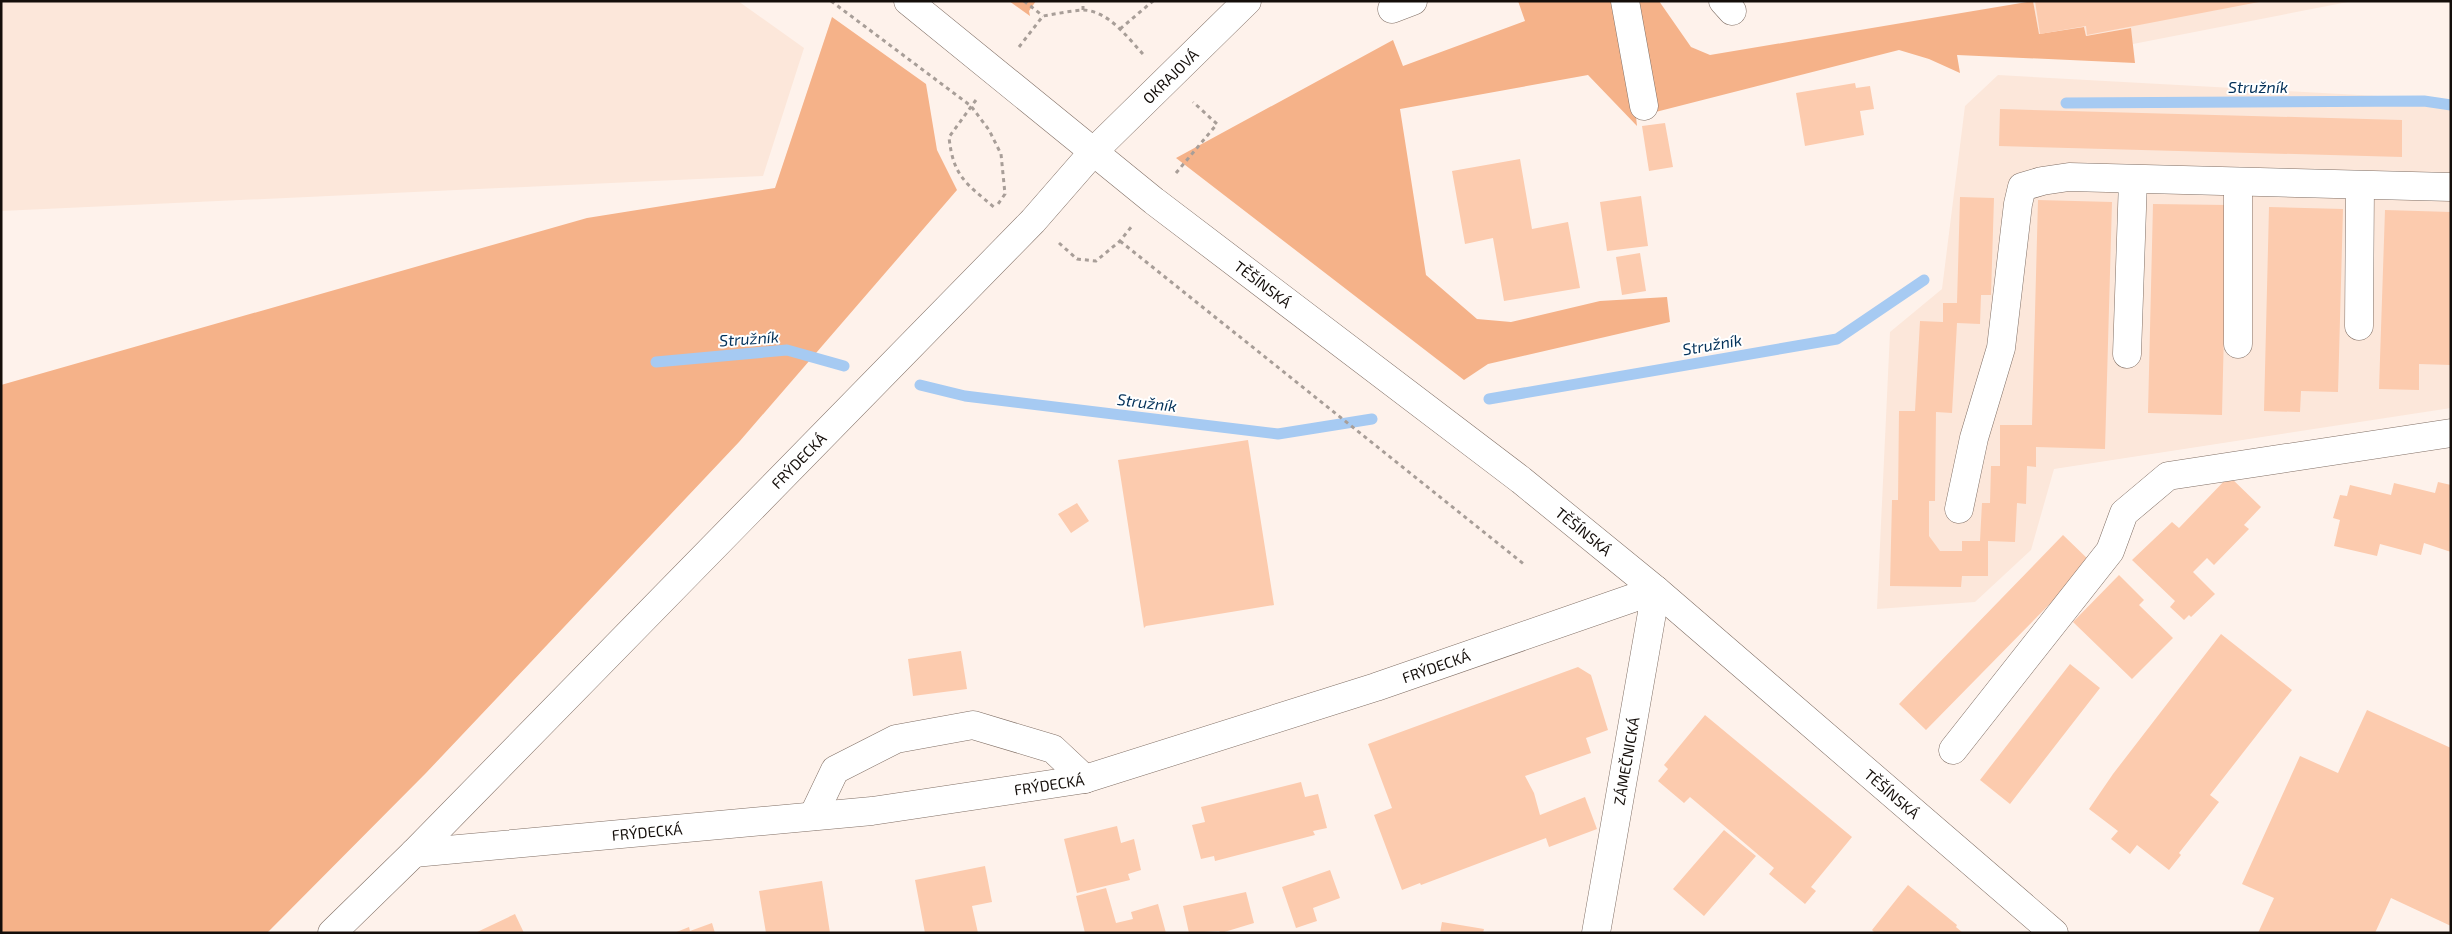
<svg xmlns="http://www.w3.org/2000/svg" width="2452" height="934" viewBox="0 0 2452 934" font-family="'Exo 2',sans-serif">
  <rect width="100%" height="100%" fill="#fef2eb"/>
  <path fill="#fce7da" d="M1 1H738L804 48 763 176 1 211Z
    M2033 1H2353L2133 44 2130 28 2086 36 2084 27 2039 35Z
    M1998 75 2451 100V408L2054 469 2031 550 1975 602 1877 609 1890 332 1942 289 1965 106Z"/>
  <path fill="#f5b289" d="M1009 1H1036L1029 11 1030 16Z
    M1518 1H1659L1691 47 1710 55 2033 1 2039 34 2084 27 2086 36 2131 28 2135 63 1957 55 1960 73 1929 59 1899 50 1636 117 1637 126 1588 75 1400 109 1426 275 1477 319 1511 322 1600 301 1667 297 1670 322 1488 364 1464 380 1176 158 1393 40 1403 66 1525 21Z
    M832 17 926 84 937 150 957 190 739 442 426 773 267 933H1V385L587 218 775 188Z"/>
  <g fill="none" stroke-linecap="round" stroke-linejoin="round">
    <path stroke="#a6caf2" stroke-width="11" d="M2066 103 2424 101 2451 105
      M656 362 787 350 844 366
      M920 385 965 396 1278 434 1372 419
      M1489 399 1837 339 1924 280"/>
  </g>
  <path fill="#fccbae" d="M2035 1H2259V2L2087 35 2086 26 2040 34Z
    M1855 83 1856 88 1870 86 1874 109 1860 111 1864 135 1805 146 1796 93Z
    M2000 109 2402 120V157L1999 146Z
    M1665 123 1673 167 1649 171 1642 126Z
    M1520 159 1532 229 1568 222 1580 288 1504 301 1493 238 1465 244 1452 171Z
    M1641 196 1648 246 1607 251 1600 202Z
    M1960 197 1994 198 1991 295H1981L1980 324 1957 323 1952 413 1936 412 1935 501H1929V536L1940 551H1962V541H1980L1982 503H1990L1991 466H2000V425H2032L2038 200 2112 202 2105 449 2036 447V467L2027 466 2026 504 2017 503 2015 542 1988 541V576H1962L1961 587 1890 586 1892 500H1898L1899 411H1915L1920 321 1943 322V303H1957Z
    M2153 204 2227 205 2222 415 2148 413Z
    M2269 207 2343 209 2338 392 2301 391 2300 412 2264 411Z
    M2385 210 2451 212V365L2419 364V390L2379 389Z
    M1640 253 1646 291 1622 295 1616 257Z
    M1248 440 1274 605 1146 626 1144 628 1118 460Z
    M2229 476 2261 507 2244 525 2249 529 2214 565 2207 558 2193 572 2215 594 2191 617 2189 615 2184 620 2170 607 2175 601 2132 560 2172 522 2179 528Z
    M2438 482 2451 485V552L2424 543 2421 555 2380 544 2377 556 2334 546 2340 520 2333 518 2340 495 2347 496 2350 485 2391 495 2394 483 2435 493Z
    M1077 503 1089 521 1071 533 1058 514Z
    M2063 535 2091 562 1926 730 1899 704Z
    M2119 575 2144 600 2139 605 2173 638 2132 679 2073 622Z
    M2221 634 2292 690 2210 795 2219 802 2179 853 2181 855 2169 870 2137 845 2130 854 2111 839 2118 831 2089 809 2113 774Z
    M961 651 967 689 913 696 908 659Z
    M2070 664 2100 688 2010 804 1980 780Z
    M1578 667 1591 675 1608 730 1586 738 1591 753 1525 776 1534 793 1540 815 1585 797 1597 829 1549 847 1546 838 1421 885 1420 883 1402 890 1374 815 1392 808 1368 744Z
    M2367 710 2451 748V926L2391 898 2375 933H2258L2274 898 2242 884 2300 756 2338 773Z
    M1705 715 1852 837 1811 887 1816 891 1805 904 1769 874 1774 868 1690 797 1684 803 1658 781 1668 769 1664 765Z
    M1301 782 1305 797 1318 794 1327 828 1313 831 1315 835 1215 861 1214 856 1201 859 1192 825 1205 822 1201 807Z
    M1117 826 1121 843 1134 839 1141 870 1128 874 1130 880 1077 893 1064 839Z
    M1724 830 1756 856 1704 916 1673 889Z
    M985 866 992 902 972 906 978 933H925L915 880Z
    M1330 870 1340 898 1313 908 1317 921 1296 928 1282 887Z
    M822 881 830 933H766L759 891Z
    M1908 885 1957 925 1956 927 1963 933H1875L1872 930Z
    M1106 888 1116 923 1133 919 1131 912 1158 904 1166 933H1085L1076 896Z
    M1246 892 1254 923 1221 933 1219 931 1189 933 1183 906Z
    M515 914 524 933H475Z
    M1442 922 1484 929 1483 933H1440Z
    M712 923 715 933H674L689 927 690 931Z"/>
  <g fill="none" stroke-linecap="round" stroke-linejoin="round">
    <defs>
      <g id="minor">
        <path d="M1625 1 1644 106"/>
        <path d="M1723 1 1732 11"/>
        <path d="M1392 9 1413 1"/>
        <path d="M2359 326 2360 186"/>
        <path d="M2238 344V183"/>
        <path d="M2127 354 2133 180"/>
        <path d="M1959 509 1974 438 2001 348 2018 204 2022 187 2042 181 2069 177 2451 187"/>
        <path d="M1953 750 2110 551 2124 513 2168 476 2451 433"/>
        <path d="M813 816 835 770 896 739 973 725 1053 749 1085 779"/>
        <path id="s1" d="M414 853 872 811 1085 779 1376 687 1656 590 1596 933"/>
        <path id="s2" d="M332 933 414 853 1033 221 1094 151 1247 1"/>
      </g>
      <g id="major">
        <path id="s3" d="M908 1 1154 201 1521 480 1656 590 2054 933"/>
      </g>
    </defs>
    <use href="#minor" stroke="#806f65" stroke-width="29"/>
    <use href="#major" stroke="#806f65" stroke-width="29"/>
    <path stroke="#a89e98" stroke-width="3" stroke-dasharray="4 4" stroke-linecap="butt" d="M831 1 971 106 989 130 1001 154 1005 194 998 204
      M1024 1 1043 16
      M1083 10V1
      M1120 29 1153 1
      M1019 47 1043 16C1056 14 1069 11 1082 10 1108 10 1127 37 1143 54
      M976 100 949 137C953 177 967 184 995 208
      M1176 173 1217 124 1193 102
      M1120 241 1525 565
      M1059 243 1077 259 1096 261 1120 241 1132 226"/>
    <use href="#minor" stroke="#fff" stroke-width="28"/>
    <use href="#major" stroke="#fff" stroke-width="28"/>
  </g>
  <g text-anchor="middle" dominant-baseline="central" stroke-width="4" stroke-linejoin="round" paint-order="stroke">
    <g font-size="15" fill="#140e0a" stroke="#fff">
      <text stroke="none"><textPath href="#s2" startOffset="1199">OKRAJOVÁ</textPath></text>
      <text stroke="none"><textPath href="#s3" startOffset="454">TĚŠÍNSKÁ</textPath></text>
      <text stroke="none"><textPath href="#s2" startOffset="664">FRÝDECKÁ</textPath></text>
      <text stroke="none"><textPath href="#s3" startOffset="859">TĚŠÍNSKÁ</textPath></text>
      <text stroke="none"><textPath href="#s1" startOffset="1044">FRÝDECKÁ</textPath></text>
      <text transform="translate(1626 761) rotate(-80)">ZÁMEČNICKÁ</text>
      <text stroke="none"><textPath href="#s1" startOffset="639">FRÝDECKÁ</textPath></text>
      <text stroke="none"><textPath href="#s3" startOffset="1264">TĚŠÍNSKÁ</textPath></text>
      <text stroke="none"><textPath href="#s1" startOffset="234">FRÝDECKÁ</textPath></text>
    </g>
    <g font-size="16" font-style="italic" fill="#033159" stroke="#fff">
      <text x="2258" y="86">Stružník</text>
      <text transform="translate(749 338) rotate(-4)">Stružník</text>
      <text transform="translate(1712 344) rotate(-10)">Stružník</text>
      <text transform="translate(1147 402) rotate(7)">Stružník</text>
    </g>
  </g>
  <rect width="2452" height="934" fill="none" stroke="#140e0a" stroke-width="5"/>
</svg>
